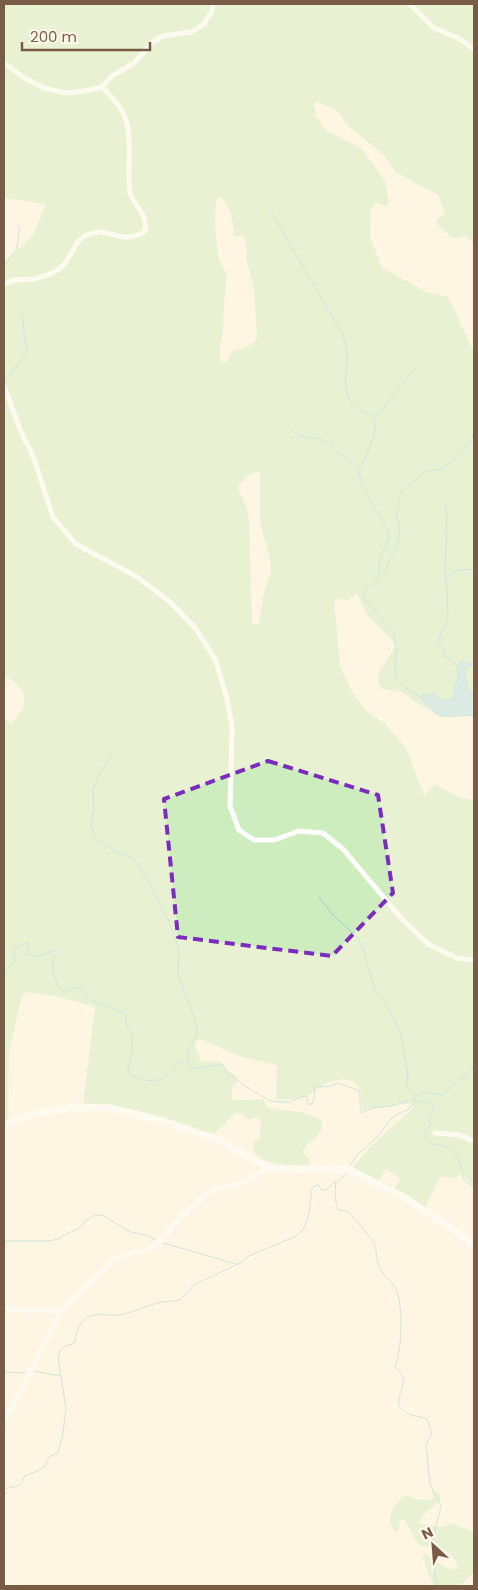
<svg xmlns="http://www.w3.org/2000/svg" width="478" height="1590" viewBox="0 0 478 1590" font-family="Poppins,sans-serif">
  <rect width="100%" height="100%" fill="#fef5e2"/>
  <path fill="#ceedbf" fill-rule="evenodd" d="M4 4H474V242L465 236 458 238H452L437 224 436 219 445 214 440 199 437 194 420 186 395 171 382 153 350 128 337 111 318 102 314 103 316 117 327 131 361 148 368 157 385 181 389 202 388 205 383 206 375 203 371 209 370 237 382 267 426 292 448 297 451 302 461 325 474 352V693L468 690 465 679 464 669 471 666V664L465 661 457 667 459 675 454 699 440 701 433 693 422 697 423 701 430 710 418 704 402 692 383 689C367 675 393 659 395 644L367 615 357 594 347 600 335 599 334 601 340 666 353 694 368 712 385 724 406 748 424 795 435 784 462 799H470L474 801V1186L466 1179 463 1173 459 1174 456 1179 442 1176 439 1180 424 1210 392 1192 401 1178 385 1169 378 1185 350 1171 372 1145 412 1109 413 1107 411 1103 363 1110C361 1103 362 1094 358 1087 351 1074 330 1080 320 1087 315 1090 311 1094 307 1096 298 1101 286 1099 276 1099L277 1065 242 1057 200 1039 197 1040 195 1046 201 1061C206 1063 211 1060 217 1061 223 1061 224 1067 228 1071 232 1074 235 1074 238 1078L232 1091V1099L245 1100 264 1099 265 1104 267 1107C284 1112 307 1109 322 1121 325 1135 310 1140 303 1150L304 1154 309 1159 310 1165C298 1166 262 1165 255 1153 253 1150 254 1145 254 1141L259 1140 260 1138 261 1122 259 1117 253 1118 249 1120 242 1114 236 1113 213 1135 83 1104 95 1007 55 996 27 992 22 996 9 1051 8 1120 4 1121V718L11 724C31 701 29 691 4 675V263L33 235 46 204 4 198ZM219 196C231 205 233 222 234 235L235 237 244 235 247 250 246 257 254 290 257 335 256 340 252 345 232 351 228 360 225 362H222C218 351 221 343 223 332 224 321 223 311 224 301 225 292 227 283 226 274 225 268 221 266 220 261 216 249 212 205 219 196ZM260 472V522L270 559 271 572 264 593 259 623 256 625 252 624 249 522 247 508 238 488C242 478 250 473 260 472Z
    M434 1490 439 1493 441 1499C435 1509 422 1511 419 1522L421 1524 441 1527 452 1524 474 1532V1573L459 1586H434L422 1557 425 1554C435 1558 446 1572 458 1569 458 1561 450 1553 443 1550 437 1547 427 1547 421 1546L418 1544 405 1521 401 1519 400 1520 398 1533C389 1528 388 1516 394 1507 397 1502 402 1498 406 1495L418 1500 423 1499 431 1500 433 1496 432 1491Z"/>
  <path fill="#b5dee9" stroke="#9acddc" d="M463 661 472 665 467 667 464 672 468 689 474 693V716C457 713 441 724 428 706 424 702 422 701 422 695H429L433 693 443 701 454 699 455 686 459 675 457 667 459 663Z"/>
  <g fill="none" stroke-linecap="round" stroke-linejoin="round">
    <path stroke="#9acddc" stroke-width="1" d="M271 212 343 335C345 344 348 353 347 362 347 373 344 382 347 393 351 412 364 408 373 419 381 429 364 460 359 470 359 483 373 505 380 517 383 524 390 529 389 538 388 545 381 552 380 559 377 575 384 580 366 587L363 598 394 633 396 649 395 676 397 680 407 689 422 698
      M4 265 16 250 18 243 19 226
      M6 381 28 350 24 338V328L22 314
      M374 418C388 403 400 385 415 369
      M292 431 301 436 320 439 326 441 336 451 359 467
      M445 503 447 517 445 574 447 587 448 619 438 641 443 649 445 657 453 661 458 668
      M380 575 386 572 389 561 397 548 400 529 396 514 401 504 398 498C402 488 409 486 416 480 419 478 420 474 424 471L436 470 443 468 458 456 471 442 474 431
      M446 580C452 568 463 569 474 570
      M471 663 474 659
      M111 754 98 777 93 789 94 809 91 826 96 838 101 842 117 853 134 859 153 889 168 919 179 949 178 975 194 1017 197 1029 196 1036 188 1052V1061L192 1069 222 1064C224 1067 226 1071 228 1074 231 1077 267 1100 271 1101 276 1102 282 1102 287 1102 296 1102 300 1094 307 1097L308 1104H312L315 1096 314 1088 316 1087 331 1086 338 1083 358 1090C362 1097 358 1106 362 1113L373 1108 392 1106 409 1100 428 1102 432 1105 435 1109 427 1119 431 1123 424 1135 425 1139C431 1144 436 1144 444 1146 459 1151 461 1167 464 1180L474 1187
      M319 897 333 915 357 937 363 948 375 991 387 1006 401 1033 408 1075 406 1085 416 1100
      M4 977 9 967 15 960 13 950 16 947 28 943 27 954 37 957 57 950 59 952C47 960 55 979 60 989L66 992 75 988H81L88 998 92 1001 125 1013 127 1026 132 1035V1052L128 1070 129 1074C150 1085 164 1083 179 1063L187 1061
      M415 1096 421 1092 443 1095C450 1084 465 1078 474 1066
      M350 1166 357 1155 375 1139 391 1119 396 1115 409 1109 414 1102
      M336 1182C335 1191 334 1201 339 1210 343 1210 347 1211 350 1214 352 1215 373 1241 374 1243 377 1250 376 1259 379 1266 382 1275 391 1280 395 1287 404 1304 402 1350 395 1367 398 1371 402 1373 403 1377 406 1388 391 1403 404 1411 410 1416 419 1416 427 1419L431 1430V1435L426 1444 430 1484 441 1506 432 1543 435 1575 438 1586
      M4 1241H49L58 1239 66 1234 78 1229 88 1219 96 1215 104 1216 130 1232 145 1235 156 1240
      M163 1243 236 1264
      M34 1371 54 1375H60
      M4 1372 25 1373
      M4 1489 20 1485 25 1476C36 1471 45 1471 49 1457L58 1453 63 1434 66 1408 58 1358 60 1351 63 1347 72 1344 75 1342C76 1333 79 1323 86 1318 94 1312 108 1316 117 1315 131 1314 147 1305 161 1302 167 1301 173 1302 180 1300L194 1285 240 1263 249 1256 296 1236C311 1227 309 1205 312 1189L315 1186 318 1185 322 1190H327L333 1183 341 1179 346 1173"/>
    <path stroke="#fff" stroke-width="5" d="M410 4 434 28 458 38 474 49
      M4 63 23 77 44 88 65 93 84 91 102 87 112 76 134 63 154 41 163 36 192 32 204 24 212 11 213 4
      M4 285C12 278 23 280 34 279 42 277 52 274 59 269 72 261 72 240 89 234 111 226 121 247 145 231 148 215 135 207 130 193 128 184 129 175 129 166 129 126 132 116 102 87
      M4 386 21 432 33 456 53 517 76 544 137 577 169 601 196 629 216 661 227 699 232 727 230 806 239 830 254 840H274L299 831 323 833 343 849 402 919 428 944 457 958 474 960
      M435 1133 459 1135 474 1141
      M4 1309 61 1311
      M4 1423 61 1311 114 1259 119 1256 147 1250 154 1247 180 1218 208 1192 241 1183 269 1168"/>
    <path stroke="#fff" stroke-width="7" d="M4 1124 40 1113 73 1107 110 1108 164 1121 216 1139 269 1168 287 1170 342 1169 349 1170 404 1197 474 1244"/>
  </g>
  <path d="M0 0H478V1590H0ZM268 761 378 795 393 893 332 956 178 937 164 799Z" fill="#fef5e2" fill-opacity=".55" fill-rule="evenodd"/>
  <path fill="none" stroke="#7b2cbf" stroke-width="4" stroke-dasharray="10 6" stroke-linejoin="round" d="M268 761 378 795 393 893 332 956 178 937 164 799Z"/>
  <rect width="478" height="1590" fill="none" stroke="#785c46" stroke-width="10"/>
  <g transform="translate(433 1545) rotate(334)" stroke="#fff8ea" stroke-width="4" paint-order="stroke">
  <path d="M0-4L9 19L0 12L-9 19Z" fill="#785c46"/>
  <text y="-8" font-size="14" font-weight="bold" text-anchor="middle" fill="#785c46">N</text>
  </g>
  <path d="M22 42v8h128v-8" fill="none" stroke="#785c46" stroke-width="2.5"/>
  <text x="30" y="42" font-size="15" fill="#785c46" stroke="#fff8ea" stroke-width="4" paint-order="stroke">200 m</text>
</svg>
